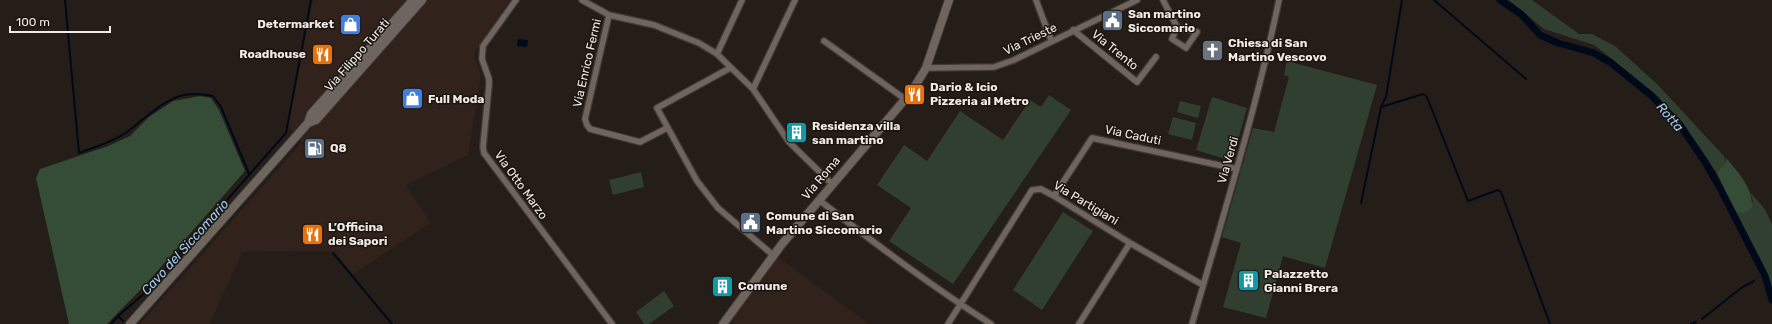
<svg xmlns="http://www.w3.org/2000/svg" width="1772" height="324" viewBox="0 0 1772 324" font-family="Rubik,sans-serif">
  <rect width="100%" height="100%" fill="#251d18"/>
  <path fill="#31231b" d="M313 0H510L476 50 474 56 481 75 468 155 406 185 431 223 353 274 334 251 242 252 210 324H140L302 142 288 125Z
    M778 257 869 324H736L731 320Z"/>
  <path fill="#313f31" d="M1509 0H1532L1579 34H1592L1615 46 1658 85 1723 155C1729 162 1723 168 1717 173L1683 124 1650 90 1611 58 1594 45 1544 29Z
    M1287 61 1377 85 1325 268 1283 256 1266 318 1223 307 1241 243 1222 237 1253 128 1274 132 1289 77 1284 75Z
    M1049 95 1071 110 953 284 889 241 911 208 877 185 904 145 927 161 960 111 1003 140 1030 100 1041 107Z
    M1212 97 1247 108 1232 161 1196 150Z
    M1180 101 1201 106 1198 118 1177 112Z
    M1173 117 1196 123 1192 140 1168 134Z
    M641 172 644 187 613 195 609 180Z
    M1750 192 1765 209 1772 225V290L1762 262 1734 212 1743 213 1753 201Z
    M1063 212 1093 231 1042 310 1013 290Z
    M664 291 674 306 649 324H644L636 312Z"/>
  <path fill="#354c36" d="M200 96 211 98 219 110 245 171 146 284 107 324H69L36 178 40 169 108 146 130 136 149 117 173 101Z
    M1726 158C1739 173 1753 188 1752 208L1743 213 1734 212 1717 173 1726 162Z"/>
  <path fill="#000919" d="M518 39 528 40 527 47 517 46Z"/>
  <g fill="none" stroke-linecap="round" stroke-linejoin="round">
    <path stroke="#000919" stroke-width="2" d="M65 0 79 153C95 147 113 142 127 132 157 110 171 87 213 96L221 107 249 174
      M1434 0 1526 79
      M1381 107 1423 94 1427 97 1468 201 1498 190 1501 192 1550 324
      M1361 203 1381 107 1386 97 1402 0
      M333 253 392 324
      M118 316 123 321
      M1702 319 1741 288 1754 281
      M111 324 118 316 146 292 286 133 311 0
      M1691 324 1696 322"/>
    <path stroke="#000919" stroke-width="7" d="M1500 0 1521 14 1540 35 1558 43 1594 53 1611 63 1652 96 1680 125 1705 162 1720 188 1765 276 1772 300"/>
    <defs>
      <path id="street" d="M516 0 483 46 482 59 489 79V85L483 147 484 153 612 324
        M582 0 609 15 654 25 699 43 717 54 753 89 789 142 832 184
        M1036 0 1051 40
        M1163 0 1177 27
        M609 15 585 119 587 125 590 129 640 142 667 128
        M1177 27 1197 32 1186 48 1172 39Z
        M1073 30 1137 82 1156 57
        M824 41 905 99
        M717 54 742 0
        M730 68 657 108 697 181 718 208 774 256
        M926 68 994 67 1014 60 1137 0
        M753 89 795 0
        M1054 196 1092 138 1237 169
        M819 200C874 243 931 286 991 324
        M948 324 1032 190 1041 189 1054 196 1130 243 1203 285
        M1079 324 1130 243
        M1192 324C1223 216 1256 110 1279 0"/>
      <path id="secondary" d="M308 123 311 114 413 0
        M130 324 308 123 316 120 422 0
        M723 324 782 244 912 91 926 68 949 0"/>
    </defs>
    <use href="#street" stroke="#403936" stroke-width="8"/>
    <use href="#secondary" stroke="#403936" stroke-width="10"/>
    <use href="#street" stroke="#6f655f" stroke-width="5.5"/>
    <use href="#secondary" stroke="#6f655f" stroke-width="8"/>
  </g>
  <defs>
    <symbol id="civic-square" viewBox="-11 -11 22 22"><rect x="-9" y="-9" width="18" height="18" rx="4" fill="#5c6f8a" stroke="#1c140f"/><path d="M-.6-6.5H3V-4.5H.6V-3L4-1V1h2V6H-6V1h2V-1L-.6-3ZM-1.2 2.5V6h2.4V2.5Z" fill="#fff"/></symbol>
    <symbol id="shop-square" viewBox="-11 -11 22 22"><rect x="-9" y="-9" width="18" height="18" rx="4" fill="#3f7fe0" stroke="#1c140f"/><path d="M-5-2.5h2.3a2.7 3.5 0 0 1 5.4 0H5L5.5 6h-11ZM-1.5-2.5h3a1.5 2.3 0 0 0-3 0Z" fill="#fff"/></symbol>
    <symbol id="church-square" viewBox="-11 -11 22 22"><rect x="-9" y="-9" width="18" height="18" rx="4" fill="#6b7280" stroke="#1c140f"/><path d="M-1.2-6h2.4v3.5h3.3v2.4h-3.3V6h-2.4V-.1h-3.3v-2.4h3.3Z" fill="#fff"/></symbol>
    <symbol id="restaurant-square" viewBox="-11 -11 22 22"><rect x="-9" y="-9" width="18" height="18" rx="4" fill="#e8710a" stroke="#1c140f"/><path d="M-5-6h1v4h1v-4h1v4h1v-4h1v5L-1.5 .5V6h-2V.5L-5-1ZM5-6V6H3V1.5H1.5Q1.5-4 5-6Z" fill="#fff"/></symbol>
    <symbol id="building-square" viewBox="-11 -11 22 22"><rect x="-9" y="-9" width="18" height="18" rx="4" fill="#0f9aa8" stroke="#1c140f"/><path d="M-4-6H4V6H1V3H-1V6H-4ZM-2.5-4.3h1.7v1.8h-1.7ZM.8-4.3h1.7v1.8H.8ZM-2.5-1h1.7V.8h-1.7ZM.8-1h1.7V.8H.8Z" fill="#fff"/></symbol>
    <symbol id="fuel-square" viewBox="-11 -11 22 22"><rect x="-9" y="-9" width="18" height="18" rx="4" fill="#5c6f8a" stroke="#1c140f"/><path d="M-5.5-6h7V0h2V4h1.3V-2.5L3-4.5l.8-.8L6-3V5H2.5V1h-1V6h-7ZM-4.2-4.7v3.2H.2V-4.7Z" fill="#fff"/></symbol>
  </defs>
  <g fill-rule="evenodd">
    <use href="#civic-square" x="1100" y="8" width="25" height="25"/>
    <use href="#shop-square" x="338" y="12" width="25" height="25"/>
    <use href="#church-square" x="1200" y="38" width="25" height="25"/>
    <use href="#restaurant-square" x="310" y="42" width="25" height="25"/>
    <use href="#restaurant-square" x="902" y="82" width="25" height="25"/>
    <use href="#shop-square" x="400" y="86" width="25" height="25"/>
    <use href="#building-square" x="784" y="120" width="25" height="25"/>
    <use href="#fuel-square" x="302" y="136" width="25" height="25"/>
    <use href="#civic-square" x="738" y="210" width="25" height="25"/>
    <use href="#restaurant-square" x="300" y="222" width="25" height="25"/>
    <use href="#building-square" x="1236" y="268" width="25" height="25"/>
    <use href="#building-square" x="710" y="274" width="25" height="25"/>
  </g>
  <g text-anchor="middle" dominant-baseline="central" stroke-width="3" stroke-linejoin="round" paint-order="stroke">
    <g font-size="12" font-weight="bold" fill="#f1ebe8" stroke="#1c140f" text-anchor="start">
      <text x="1128" y="14">San martino<tspan x="1128" dy="14">Siccomario</tspan></text>
      <text x="334" y="24" text-anchor="end">Determarket</text>
      <text x="1228" y="43">Chiesa di San<tspan x="1228" dy="14">Martino Vescovo</tspan></text>
      <text x="306" y="54" text-anchor="end">Roadhouse</text>
      <text x="930" y="87">Dario &amp; Icio<tspan x="930" dy="14">Pizzeria al Metro</tspan></text>
      <text x="428" y="99">Full Moda</text>
      <text x="812" y="126">Residenza villa<tspan x="812" dy="14">san martino</tspan></text>
      <text x="330" y="148">Q8</text>
      <text x="766" y="216">Comune di San<tspan x="766" dy="14">Martino Siccomario</tspan></text>
      <text x="328" y="227">L’Officina<tspan x="328" dy="14">dei Sapori</tspan></text>
      <text x="1264" y="274">Palazzetto<tspan x="1264" dy="14">Gianni Brera</tspan></text>
      <text x="738" y="286">Comune</text>
    </g>
    <g font-size="12" fill="#f1ebe8" stroke="#1c140f">
      <text transform="translate(1030 39) rotate(-26)">Via Trieste</text>
      <text transform="translate(1115 50) rotate(39)">Via Trento</text>
      <text transform="translate(357 55) rotate(-49)">Via Filippo Turati</text>
      <text transform="translate(587 63) rotate(-77)">Via Enrico Fermi</text>
      <text transform="translate(1133 135) rotate(12)">Via Caduti</text>
      <text transform="translate(1228 160) rotate(-74)">Via Verdi</text>
      <text transform="translate(821 178) rotate(-50)">Via Roma</text>
      <text transform="translate(521 185) rotate(54)">Via Otto Marzo</text>
      <text transform="translate(1086 203) rotate(31)">Via Partigiani</text>
    </g>
    <g font-size="13" font-style="italic" fill="#9ecef6" stroke="#1c140f">
      <text transform="translate(1670 117) rotate(49)">Rotta</text>
      <text transform="translate(185 247) rotate(-48)">Cavo del Siccomario</text>
    </g>
  </g>
  <path d="M10 26v6h100v-6" fill="none" stroke="#f1ebe8" stroke-width="2"/>
  <text x="16" y="26" font-size="12" fill="#f1ebe8" stroke="#1c140f" stroke-width="3" paint-order="stroke">100 m</text>
</svg>
